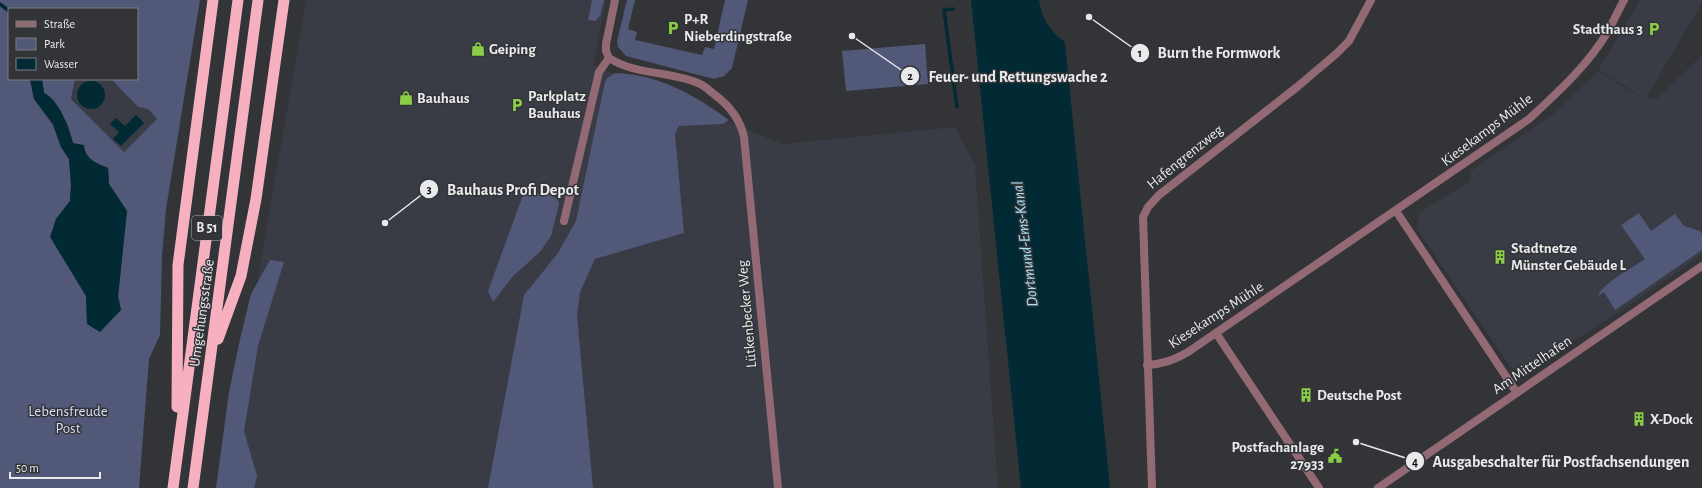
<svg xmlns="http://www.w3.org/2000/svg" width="1702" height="488" viewBox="0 0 1702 488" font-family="'Alegreya Sans',sans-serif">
  <rect width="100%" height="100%" fill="#333438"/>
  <path fill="#393b45" d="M306 0H606L593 65 782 144 955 127 975 165 998 488H235L243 365Z
    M1640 0H1702V3L1646 98H1658L1702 55V254L1618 313 1528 369 1515 370 1510 366 1417 229 1419 213 1470 181 1471 171 1557 111 1598 71 1628 90 1641 96 1598 70Z
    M75 79H111L138 107 148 109 158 119 124 152 71 99Z"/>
  <path fill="#525878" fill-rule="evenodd" d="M0 0H200L166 209 162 256 160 335 149 359 139 488H0ZM9 9H137V79H111L138 107 148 109 157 119 124 152 71 99 75 79H42L44 93 67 123 73 143 92 161 108 168 109 184 127 211 118 296 121 310 87 324 86 296 51 237 56 219 70 201 71 185 69 159 61 147 53 125 34 99 30 79H9Z
    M592 0H604L600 16 595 21 588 20Z
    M627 0H635L628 29 637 32 635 40 702 55 705 47 714 49 725 0H748L732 68 724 76 714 79 626 56 618 47 617 41Z
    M925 44 928 84 846 91 842 51Z
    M615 73C660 75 693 94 729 120L723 124 679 126 675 134 684 233 595 259 580 292 577 316 593 488H488L524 295 558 253 576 221 603 91 606 79Z
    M525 192 550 195 557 199 559 203 558 209 551 236 540 252 513 276 493 302 488 291 523 195Z
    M1639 213 1651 231 1675 214 1684 226 1700 231 1702 235V250L1615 310 1604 292 1598 296C1601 284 1634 267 1645 259L1621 225Z
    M270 260 284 262 258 346 244 431 257 476 254 488H216L229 392 240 339 251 294Z"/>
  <path fill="#022a35" d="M971 0H1039C1042 18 1050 32 1065 42L1110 488H1021Z
    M30 79H42L44 93C59 100 69 127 73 143L84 145C85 159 96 163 108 168L109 184 127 211 118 296 121 310 100 332 87 324 86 296 50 237 56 219 70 201 71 185 69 159 61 147 53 124 34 99Z
    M77 95a14 14 0 1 1 28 0a14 14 0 1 1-28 0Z
    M136 115 144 123 121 146 113 139 119 132 110 124 116 118 125 126Z"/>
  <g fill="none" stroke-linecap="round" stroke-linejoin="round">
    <path stroke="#022a35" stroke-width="3.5" d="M0 4 9 11
      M944 10 957 107
      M944 10 953 9"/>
    <path stroke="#936a73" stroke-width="8" d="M609 58C635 75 670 71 698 83 704 85 710 91 715 95 730 106 740 119 744 137L778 488
      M1396 211 1517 393
      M564 221 599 72 609 58 606 51V44L615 0
      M1216 333 1319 488
      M1147 365C1163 364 1174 360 1188 352L1529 119C1557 93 1587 66 1607 33 1613 22 1618 11 1624 0
      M1152 488 1143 217 1148 207 1159 195 1297 87 1336 54 1349 41 1371 0
      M1378 488 1702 266"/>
    <path stroke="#f6b0bf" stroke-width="11" d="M218 339 241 276 256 199 284 0
      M177 407 178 265 213 0
      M173 488 238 0
      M193 488 258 0"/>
  </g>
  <defs>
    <symbol id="parking-bare" viewBox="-9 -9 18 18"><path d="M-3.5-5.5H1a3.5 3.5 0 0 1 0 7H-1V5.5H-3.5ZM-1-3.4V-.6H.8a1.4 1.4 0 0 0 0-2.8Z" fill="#8bce46" stroke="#333438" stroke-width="2.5" paint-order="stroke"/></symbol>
    <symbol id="shop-bare" viewBox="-9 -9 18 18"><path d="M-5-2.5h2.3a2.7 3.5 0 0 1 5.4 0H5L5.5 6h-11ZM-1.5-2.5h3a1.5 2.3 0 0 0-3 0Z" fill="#8bce46" stroke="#333438" stroke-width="2.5" paint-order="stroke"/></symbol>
    <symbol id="building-bare" viewBox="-9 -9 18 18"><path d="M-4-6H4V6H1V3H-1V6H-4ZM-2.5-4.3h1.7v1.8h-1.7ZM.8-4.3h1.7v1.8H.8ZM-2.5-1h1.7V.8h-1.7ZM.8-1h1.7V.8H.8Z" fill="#8bce46" stroke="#333438" stroke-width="2.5" paint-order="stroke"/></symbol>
    <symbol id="civic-bare" viewBox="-9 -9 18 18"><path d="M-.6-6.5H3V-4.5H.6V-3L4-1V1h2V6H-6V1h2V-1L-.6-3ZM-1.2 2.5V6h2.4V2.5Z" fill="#8bce46" stroke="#333438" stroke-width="2.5" paint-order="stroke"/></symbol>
  </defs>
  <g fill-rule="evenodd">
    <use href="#parking-bare" x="663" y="18" width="20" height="20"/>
    <use href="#parking-bare" x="1644" y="19" width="20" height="20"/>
    <use href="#shop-bare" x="468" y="39" width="20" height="20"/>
    <use href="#shop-bare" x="396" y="88" width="20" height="20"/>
    <use href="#parking-bare" x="507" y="95" width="20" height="20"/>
    <use href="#building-bare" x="1490" y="247" width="20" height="20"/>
    <use href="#building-bare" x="1296" y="385" width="20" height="20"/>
    <use href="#building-bare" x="1629" y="409" width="20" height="20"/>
    <use href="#civic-bare" x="1325" y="446" width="20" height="20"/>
  </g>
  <g text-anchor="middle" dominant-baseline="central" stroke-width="3" stroke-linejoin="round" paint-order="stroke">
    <rect fill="#333438" stroke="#b2b3b6" stroke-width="1" x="192" y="216" width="30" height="24" rx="3"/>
    <g font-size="14" font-weight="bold" fill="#e9eaec">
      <text x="207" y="228">B 51</text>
    </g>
    <g font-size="15" font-weight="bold" fill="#e9eaec" stroke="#333438" text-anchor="start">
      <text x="684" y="19">P+R<tspan x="684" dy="17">Nieberdingstraße</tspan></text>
      <text x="1643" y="29" text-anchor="end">Stadthaus 3</text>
      <text x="489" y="49">Geiping</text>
      <text x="528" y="96">Parkplatz<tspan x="528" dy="17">Bauhaus</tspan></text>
      <text x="417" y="98">Bauhaus</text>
      <text x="1511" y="248">Stadtnetze<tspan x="1511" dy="17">Münster Gebäude L</tspan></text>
      <text x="1317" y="395">Deutsche Post</text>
      <text x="1650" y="419">X-Dock</text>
      <text x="1324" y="447" text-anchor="end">Postfachanlage<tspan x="1324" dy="17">27933</tspan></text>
    </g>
    <g font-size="15" fill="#e9eaec" stroke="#333438">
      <text transform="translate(1487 130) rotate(-37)">Kiesekamps Mühle</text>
      <text transform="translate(1185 157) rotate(-39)">Hafengrenzweg</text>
      <text transform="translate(202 313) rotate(-82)">Umgehungsstraße</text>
      <text transform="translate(747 314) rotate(-95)">Lütkenbecker Weg</text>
      <text transform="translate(1216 315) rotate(-33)">Kiesekamps Mühle</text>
      <text transform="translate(1532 365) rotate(-34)">Am Mittelhafen</text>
    </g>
    <g font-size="15" fill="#d8def7" stroke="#333438">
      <text x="68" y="411">Lebensfreude<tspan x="68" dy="17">Post</tspan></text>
    </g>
    <g font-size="16" font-style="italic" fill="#a5e4fa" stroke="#333438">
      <text transform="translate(1025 244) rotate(-97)">Dortmund-Ems-Kanal</text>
    </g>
  </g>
  <path fill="none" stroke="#e9eaec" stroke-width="1.5" d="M1089 17L1140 53M852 36L910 76M385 223L429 189M1356 442L1415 461"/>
  <g fill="#e9eaec" stroke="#333438" stroke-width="1.5">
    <circle cx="1089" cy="17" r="4"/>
    <circle cx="852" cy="36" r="4"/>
    <circle cx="385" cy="223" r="4"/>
    <circle cx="1356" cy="442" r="4"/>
    <circle cx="1140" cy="53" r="10"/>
    <circle cx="910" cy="76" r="10"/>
    <circle cx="429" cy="189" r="10"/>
    <circle cx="1415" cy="461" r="10"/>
  </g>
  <g font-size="12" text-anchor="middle" font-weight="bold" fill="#111">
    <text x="1140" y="57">1</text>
    <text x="910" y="80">2</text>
    <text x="429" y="193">3</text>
    <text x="1415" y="466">4</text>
  </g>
  <g font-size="16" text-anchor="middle" font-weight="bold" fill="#e9eaec" stroke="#333438" stroke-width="3" stroke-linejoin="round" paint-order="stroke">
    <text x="1219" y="58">Burn the Formwork</text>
    <text x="1018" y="82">Feuer- und Rettungswache 2</text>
    <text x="513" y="195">Bauhaus Profi Depot</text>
    <text x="1561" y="467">Ausgabeschalter für Postfachsendungen</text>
  </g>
  <rect x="8" y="8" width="130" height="72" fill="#333438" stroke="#7c7d80"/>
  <rect x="16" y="21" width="20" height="6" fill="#936a73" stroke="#7c7d80"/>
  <text x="44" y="28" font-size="12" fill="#e9eaec">Straße</text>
  <rect x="16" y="38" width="20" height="12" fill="#525878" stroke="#7c7d80"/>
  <text x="44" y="48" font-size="12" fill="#e9eaec">Park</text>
  <rect x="16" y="58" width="20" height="12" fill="#022a35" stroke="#7c7d80"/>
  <text x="44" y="68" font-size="12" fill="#e9eaec">Wasser</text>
  <path d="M10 472v6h90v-6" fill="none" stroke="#e9eaec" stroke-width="2"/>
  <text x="16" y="472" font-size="12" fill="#e9eaec" stroke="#333438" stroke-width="3" paint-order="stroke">50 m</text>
</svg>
